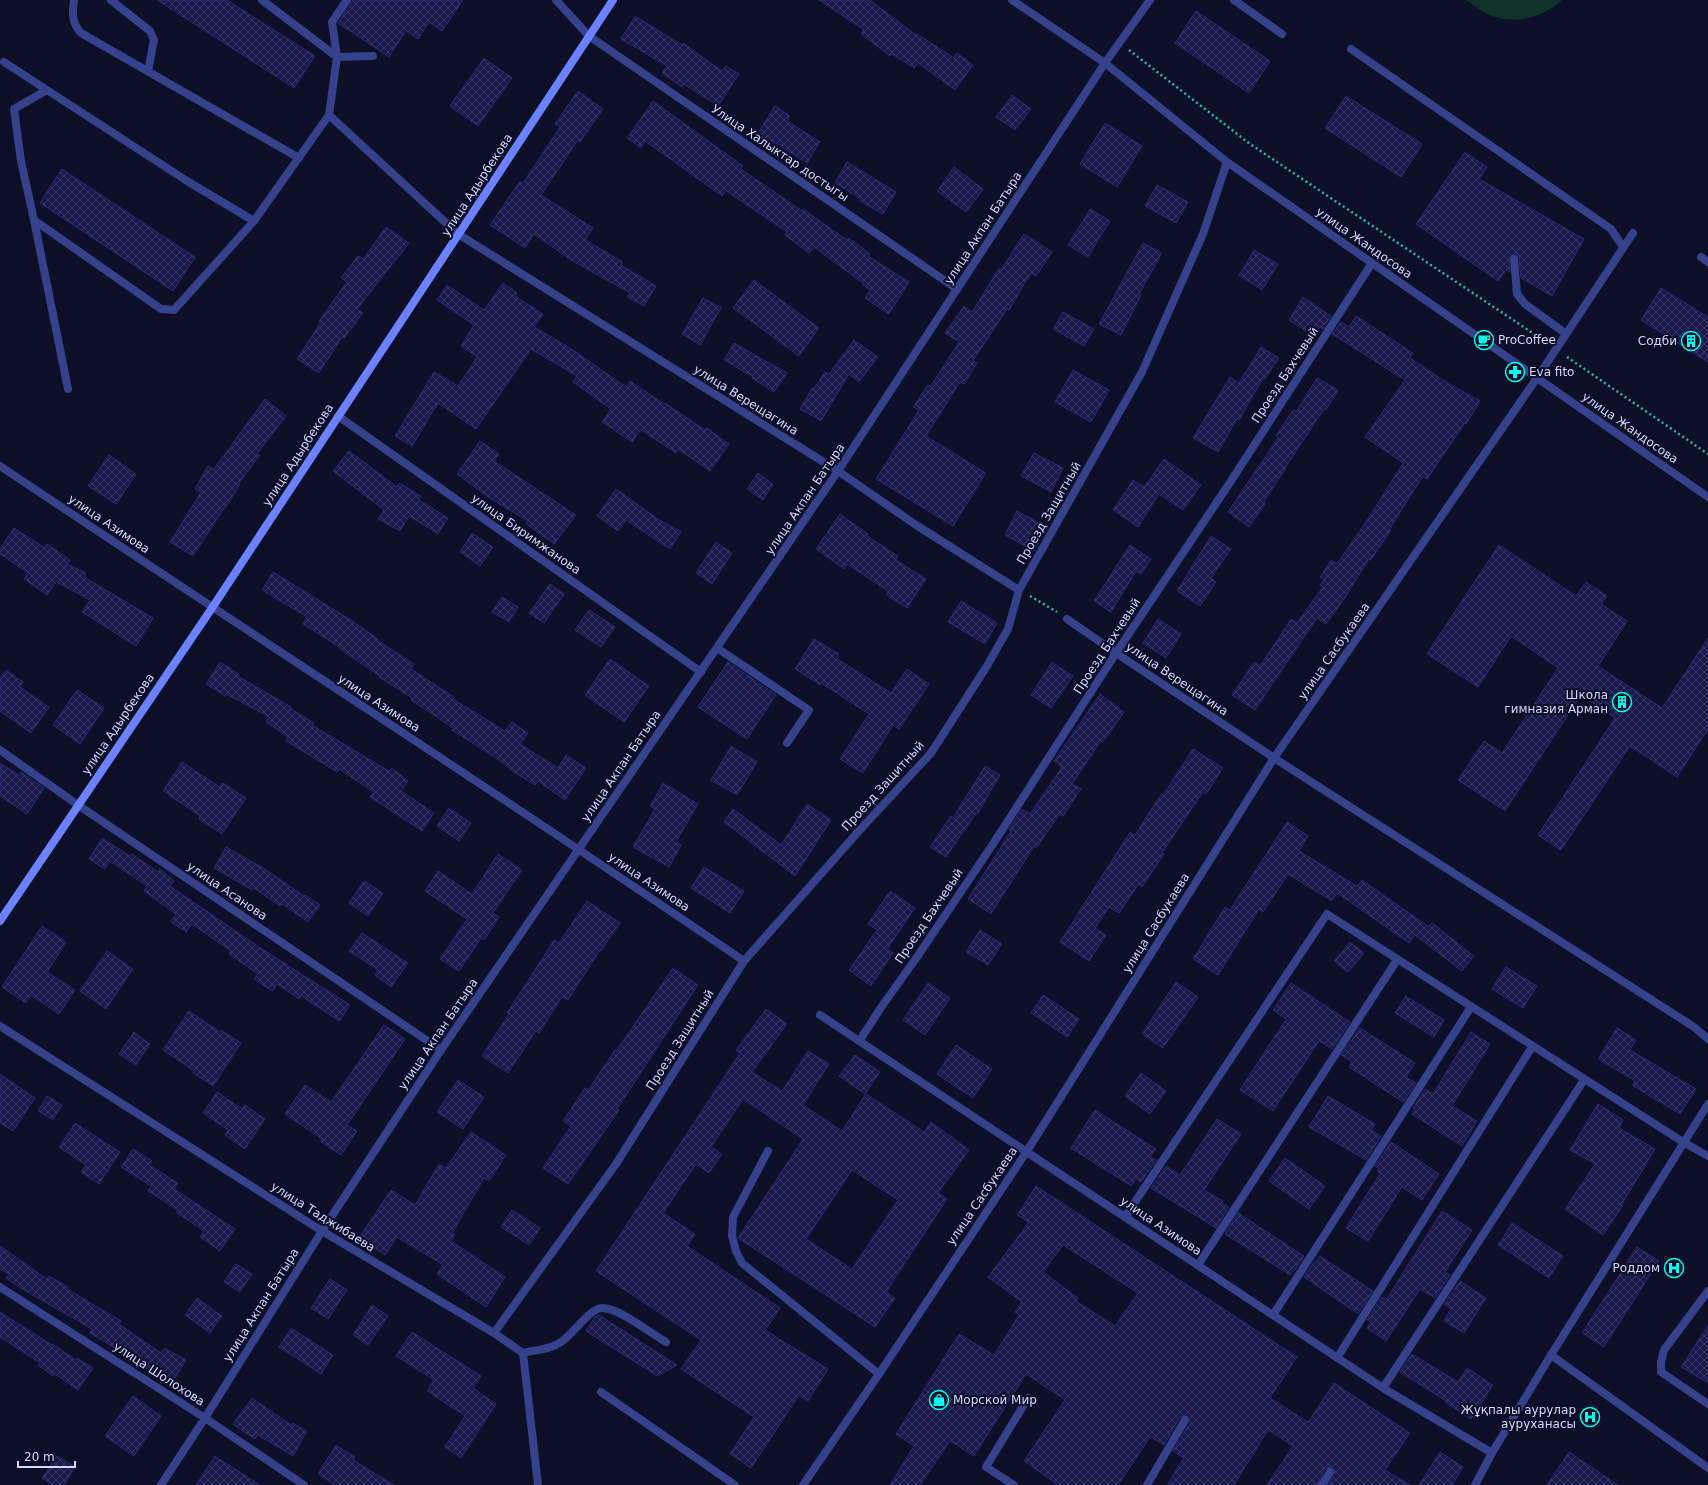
<svg xmlns="http://www.w3.org/2000/svg" width="1708" height="1485" viewBox="0 0 1708 1485" font-family="'DejaVu Sans',sans-serif">
  <defs>
    <pattern id="building-cross-hatch" width="8" height="8" patternUnits="userSpaceOnUse"><rect width="8" height="8" fill="#19184a"/><path d="M0 0l8 8M0 8l8-8" fill="none" stroke="#3a3965"/></pattern>
  </defs>
  <rect width="100%" height="100%" fill="#0d0e28"/>
  <path fill="#10322b" d="M1466 0H1562C1541 19 1514 25 1487 14 1479 10 1472 4 1466 0Z"/>
  <path fill="url(#building-cross-hatch)" stroke="#2a2878" fill-rule="evenodd" d="M157 0H227L315 56 294 88Z
    M353 0H463L442 31 429 22 418 39 406 31 389 57 338 23Z
    M819 0H870L916 35 917 34 954 58 957 53 973 65 955 90 918 63 914 68 892 54 890 56 861 34 864 30Z
    M1196 11 1270 61 1249 93 1175 43Z
    M635 16 682 45 683 43 722 71 726 66 739 74 718 106 684 84 682 87 662 73 667 66 621 39Z
    M484 58 512 78 478 126 450 106Z
    M578 91 603 109 580 142 578 140 541 195 593 228 585 240 623 262 621 265 656 286 644 306 627 297 630 293 571 260 534 234 525 248 490 225 520 181 523 183 560 127 555 124Z
    M1012 95 1031 109 1015 130 996 117Z
    M1346 96 1422 144 1401 177 1325 128Z
    M653 101 743 166 741 169 802 211 803 209 847 240 849 238 870 254 868 256 909 282 889 314 865 298 870 290 863 285 864 284 814 247 809 253 785 235 787 232 726 191 722 196 645 141 641 148 627 138Z
    M775 106 790 116 787 121 820 142 807 163 774 142 773 144 757 134Z
    M1105 123 1142 146 1117 187 1080 164Z
    M1465 152 1487 167 1479 179 1584 239 1552 296 1521 278 1519 259 1517 254H1513L1509 256 1510 272 1506 270 1498 281 1416 224Z
    M847 162 896 192 883 214 860 201 861 199 835 183Z
    M954 167 983 189 966 212 937 191Z
    M62 169 195 257 173 291 40 203Z
    M1157 185 1188 202 1176 223 1145 206Z
    M1090 209 1110 221 1088 257 1068 245Z
    M386 227 409 243 357 309 363 313 344 338 342 337 319 373 297 359 321 322 319 321 347 282 341 278 358 256 363 259Z
    M1024 234 1052 252 1036 276 1031 273 1009 310 1007 309 973 361 977 363 964 384 960 382 926 436 986 473 953 526 876 479 919 410 913 407 928 385 931 386 959 342 945 333 964 306 972 312 999 268 1001 270Z
    M1143 243 1162 253 1139 294 1141 295 1121 335 1099 324Z
    M1254 250 1278 264 1262 290 1239 275Z
    M754 280 819 328 799 356 733 308Z
    M503 283 517 293 515 296 543 314 534 327 567 346 626 387 630 381 664 404 665 403 705 430 707 428 729 444 710 471 678 449 676 453 641 430 632 442 602 422 611 409 573 382 577 376 531 349 476 429 438 403 412 446 395 436 434 372 458 386 477 357 461 346 474 325 437 300 447 285 484 310Z
    M1661 288 1708 317V362L1641 320Z
    M1303 297 1331 316 1323 329 1320 327 1314 336 1289 320Z
    M703 298 721 308 700 345 682 334Z
    M1063 312 1094 329 1084 346 1053 329Z
    M1356 316 1413 353 1410 358 1449 384 1480 401 1466 424 1465 423 1427 479 1423 476 1389 530H1391L1371 560 1369 559 1342 602 1326 624 1317 618 1255 710 1232 695 1254 662 1260 666 1291 619 1297 623 1323 587 1320 585 1324 579 1320 577 1331 560 1337 564 1370 516 1403 463 1365 437 1405 380 1332 334 1341 322 1349 327Z
    M854 340 878 357 859 382 849 374 821 421 800 409 812 388 814 389 825 372 829 374Z
    M734 343 787 373 774 392 752 378 753 377 724 360Z
    M1261 347 1279 358 1265 379 1263 378 1239 420 1237 419 1218 452 1193 438 1230 377 1239 383Z
    M1073 370 1109 390 1091 422 1055 402Z
    M1317 378 1338 390 1326 410 1324 409 1285 468H1286L1263 503 1265 504 1249 527 1228 512 1278 438 1276 436 1293 410 1296 412Z
    M265 399 286 416 257 454 260 455 238 484H240L226 507H225L193 556 170 542 201 492 195 489 208 466 214 469Z
    M480 441 499 454 494 461 576 515 554 544 526 524 528 521 491 499 457 474Z
    M349 451 397 487 399 483 421 496 419 500 448 518 438 534 409 516 400 531 378 519 384 510 333 471Z
    M1034 453 1063 468 1051 492 1021 476Z
    M109 455 136 474 116 504 88 486Z
    M1164 459 1201 485 1183 510 1159 494 1138 527 1113 510 1133 480 1144 487Z
    M758 473 773 484 763 500 747 489Z
    M616 489 658 519 681 532 670 549 626 520 618 531 597 516Z
    M1017 511 1047 527 1034 551 1005 535Z
    M840 514 868 534 867 536 898 556 896 560 926 579 907 608 886 595 888 591 847 564 844 569 816 549Z
    M14 528 45 548 47 544 70 560 67 564 86 573 84 577 153 618 136 646 82 612 90 600 56 582 47 595 24 579 28 573 0 554V549Z
    M472 533 493 547 480 566 460 552Z
    M1211 536 1231 549 1211 578 1216 582 1200 606 1177 591Z
    M716 542 732 553 712 584 696 573Z
    M1130 545 1151 559 1141 574 1136 571 1111 612 1094 601Z
    M1499 545 1576 596 1586 582 1607 596 1601 604 1627 621 1598 666 1662 708 1708 638V729L1677 777 1630 746 1561 850 1538 835 1615 718 1581 695 1505 811 1458 780 1484 741 1502 753 1558 668 1511 636 1478 687 1427 654Z
    M273 572 351 620 378 639 377 640 414 664 411 669 454 697 453 699 505 731 512 722 528 733 520 744 558 768 566 755 586 768 565 800 538 781 535 785 509 769 510 768 490 754 452 730 453 728 411 700 412 698 379 677 380 676 340 649 341 648 303 624 307 617 262 590Z
    M550 584 564 594 544 623 529 613Z
    M502 597 518 607 509 622 492 612Z
    M961 601 997 623 985 644 948 622Z
    M589 610 615 627 601 647 575 630Z
    M1158 619 1181 634 1166 658 1143 643Z
    M814 639 839 654 836 658 891 693 907 669 929 684 899 729 893 725 863 773 840 759 869 714 821 683 820 685 795 669Z
    M610 659 649 686 624 722 585 695Z
    M220 662 239 674 238 676 291 707 290 708 314 723 312 725 389 771 392 768 408 781 401 791 434 813 422 831 370 797 374 792 339 769 337 772 286 741 288 737 266 722 269 717 226 694 225 696 206 684Z
    M728 662 776 695 747 739 698 707Z
    M1052 662 1073 676 1051 708 1031 695Z
    M6 670 23 682 20 687 49 707 31 733 0 711V678Z
    M77 690 104 708 80 744 53 725Z
    M1100 694 1124 712 1103 742 1101 741 1072 784 1081 789 1063 816 1060 814 1036 848 1034 846 991 914 968 899 1011 831 1009 829 1022 809 1030 814 1062 767 1054 761Z
    M731 746 757 762 737 795 711 780Z
    M1193 749 1223 768 1206 794 1203 792 1162 853 1164 854 1142 887 1139 884 1119 913 1109 907 1095 928 1106 935 1089 961 1060 942 1130 832 1135 835 1161 794 1163 795Z
    M182 762 220 787 223 783 246 798 222 834 199 819 200 816 163 791Z
    M0 763 19 775 21 772 44 788 27 814 0 796Z
    M985 766 1000 775 978 813 977 812 946 857 930 847 951 816 953 818Z
    M663 783 698 804 676 842 681 845 669 867 633 847 655 809 650 806Z
    M807 804 831 820 795 876 724 822 733 809 781 845Z
    M449 808 471 823 459 841 437 826Z
    M1287 822 1308 836 1299 851 1357 886 1362 880 1429 927 1432 923 1474 956 1462 971 1415 935 1409 943 1337 893 1332 901 1288 874 1263 912 1259 909 1218 975 1193 959 1225 907 1230 910Z
    M102 838 130 856 132 854 158 872 160 869 174 881 170 886 259 947 350 1005 339 1021 301 996 299 999 277 984 272 991 254 979 258 974 229 954 231 951 192 924 186 932 171 922 176 914 144 891 147 886 110 861 105 869 89 859Z
    M226 847 265 869 304 896 305 895 320 905 308 922 282 904 280 906 254 888 252 890 214 868Z
    M498 854 522 870 493 913 499 917 484 940 481 938 459 971 440 959 467 919 425 891 438 871 472 894Z
    M704 867 744 891 730 913 691 888Z
    M364 881 383 893 368 916 349 903Z
    M890 891 915 908 887 949 893 953 871 986 849 970 877 930 868 924Z
    M587 901 620 923 601 951 600 950 568 1000 562 997 539 1033 536 1031 508 1073 482 1056 509 1014 507 1013 554 940 559 943Z
    M42 926 66 942 47 972 75 990 59 1014 31 995 26 1003 2 987Z
    M980 930 1002 944 988 965 966 952Z
    M362 933 408 963 391 987 375 975 378 970 349 951Z
    M1350 942 1364 953 1348 972 1334 961Z
    M107 951 133 969 106 1009 80 991Z
    M1506 967 1537 986 1523 1008 1492 989Z
    M673 968 698 985 617 1109 619 1110 568 1184 543 1168 571 1126 563 1121 585 1088 588 1090 615 1050 616 1051Z
    M1176 982 1198 997 1163 1048 1142 1034Z
    M928 983 950 998 925 1035 903 1020Z
    M1291 983 1350 1022 1332 1049 1319 1041 1273 1111 1240 1090 1286 1019 1273 1010Z
    M1043 995 1079 1019 1067 1037 1031 1013Z
    M1406 996 1444 1020 1434 1037 1395 1013Z
    M766 1009 787 1024 752 1072 782 1091 808 1051 829 1064 803 1105 842 1131 866 1094 924 1132 931 1122 969 1150 938 1193 947 1199 886 1292 895 1298 875 1327 738 1238 803 1139 743 1099 711 1147 722 1154 709 1173 696 1164 663 1213 695 1234 687 1246 780 1308 765 1330 828 1369 808 1401 799 1395 751 1468 730 1454 754 1417 681 1369 701 1340 596 1271 740 1053 736 1050ZM852 1170 898 1200 852 1269 806 1239Z
    M189 1011 220 1032 221 1030 241 1043 213 1086 193 1073 194 1071 163 1050Z
    M384 1025 405 1039 347 1125 357 1131 341 1155 321 1142 322 1139 285 1114 305 1085 331 1102Z
    M1360 1028 1415 1063 1406 1077 1416 1083 1403 1102 1349 1067 1352 1062 1341 1055Z
    M1617 1028 1636 1040 1630 1050 1696 1089 1680 1114 1633 1086 1635 1081 1598 1059Z
    M134 1032 150 1044 136 1065 119 1054Z
    M1471 1032 1490 1044 1452 1106 1477 1121 1462 1146 1412 1114 1415 1109 1413 1108 1425 1089 1433 1094Z
    M956 1045 992 1069 973 1098 937 1074Z
    M855 1055 880 1072 865 1094 839 1076Z
    M1141 1073 1166 1091 1150 1114 1125 1096Z
    M0 1074 35 1098 13 1131 0 1123Z
    M458 1080 484 1097 463 1129 437 1112Z
    M217 1092 242 1109 245 1105 265 1119 245 1149 225 1135 228 1130 203 1113Z
    M47 1096 62 1105 53 1120 38 1111Z
    M1328 1096 1375 1124 1371 1130 1381 1136 1366 1160 1309 1127Z
    M1598 1104 1623 1120 1619 1128 1655 1149 1622 1204 1623 1205 1603 1235 1565 1209 1595 1164 1570 1150Z
    M1095 1110 1156 1149 1150 1157 1156 1160 1141 1182 1136 1179 1131 1186 1071 1148Z
    M1217 1119 1241 1134 1204 1190 1223 1201 1222 1203 1229 1207 1216 1228 1151 1188 1166 1166 1180 1175Z
    M75 1123 120 1152 99 1184 81 1172 86 1165 59 1147Z
    M471 1132 506 1155 489 1181 484 1178 452 1233 455 1235 451 1241 505 1277 486 1307 437 1274 443 1265 397 1237 385 1255 359 1238 391 1190 415 1205 439 1164 446 1168Z
    M1391 1142 1439 1174 1422 1200 1402 1187 1368 1241 1346 1228 1380 1173 1377 1171 1379 1168 1375 1166Z
    M133 1149 152 1161 149 1165 178 1183 174 1189 235 1229 220 1251 200 1237 204 1231 176 1212 178 1210 148 1191 151 1186 121 1167Z
    M1285 1158 1325 1186 1309 1209 1269 1181Z
    M1036 1186 1297 1357 1270 1398 1308 1422 1334 1383 1410 1433 1385 1470 1410 1485H1328L1335 1473 1333 1468 1330 1467 1325 1469 1317 1485H1267L1293 1446 1268 1430 1234 1485H1167L1184 1458 1173 1451 1190 1422V1418L1185 1415 1180 1417 1164 1445 1150 1437 1118 1485H1058L1024 1461 1065 1400 1026 1374 974 1456 950 1441 920 1485H890L914 1446 896 1434 959 1334 994 1355 1019 1315 1015 1312 1022 1302 988 1277 1029 1222 1017 1215ZM1063 1245 1138 1293 1115 1326 1076 1301 1078 1298 1043 1272Z
    M512 1210 540 1228 529 1245 501 1227Z
    M1442 1211 1472 1230 1445 1272 1450 1275 1435 1298 1420 1289 1386 1341 1367 1328 1371 1322 1367 1320 1382 1297 1386 1300Z
    M1238 1213 1304 1256 1295 1270 1294 1269 1290 1275 1225 1234Z
    M1512 1223 1563 1256 1549 1278 1498 1245Z
    M0 1246 47 1279 49 1276 68 1287 67 1289 121 1321 119 1324 161 1353 165 1348 186 1360 172 1383 138 1363 136 1365 119 1353 120 1351 90 1333 92 1329 24 1290 6 1278 9 1274 0 1269Z
    M1637 1247 1659 1261 1604 1347 1582 1333Z
    M1320 1256 1373 1291 1358 1314 1304 1277 1314 1262 1315 1263Z
    M236 1264 252 1274 240 1292 224 1282Z
    M330 1279 347 1290 328 1319 311 1308Z
    M1460 1281 1486 1298 1464 1333 1444 1321 1451 1309 1444 1304Z
    M197 1298 222 1316 210 1333 185 1315Z
    M372 1305 388 1316 368 1345 353 1335Z
    M0 1312 52 1345 53 1344 76 1360 77 1358 93 1368 78 1390 55 1374 53 1376 38 1365 40 1363 0 1337Z
    M599 1315 677 1365 657 1376 586 1331 595 1317Z
    M1708 1325V1383L1681 1367Z
    M291 1328 333 1355 321 1374 279 1347Z
    M412 1332 481 1376 473 1388 496 1404 461 1458 445 1447 465 1416 427 1391 434 1380 396 1356Z
    M1412 1354 1458 1382 1467 1368 1493 1385 1471 1419 1445 1402 1446 1401 1400 1372Z
    M133 1396 161 1416 134 1456 105 1436Z
    M252 1398 291 1425 292 1423 307 1431 293 1456 258 1435 255 1439 233 1424Z
    M336 1445 355 1457 353 1460 394 1485H335L318 1474Z
    M1440 1452 1463 1467 1452 1485H1419Z
    M1569 1452 1618 1485H1547Z
    M57 1456 75 1467 64 1485H53L42 1478Z
    M215 1456 260 1485H196Z"/>
  <g fill="none" stroke-linecap="round" stroke-linejoin="round">
    <path stroke="#25c29d" stroke-width="2.5" stroke-dasharray="2 3" stroke-linecap="butt" d="M1129 50 1250 144 1546 342
      M1567 357 1708 454
      M1030 596 1057 612"/>
    <path stroke="#35418a" stroke-width="8" d="M74 0C72 13 72 23 81 33L299 158
      M111 0 150 31 154 40 148 71
      M262 0 337 57 332 22 347 0
      M556 0 589 36
      M1234 0 1282 34
      M1351 49 1611 229 1623 247
      M373 56 337 57 329 115 458 234
      M4 62 47 90 14 109 21 161 34 220 161 309 174 310 254 221
      M1105 63 1150 0
      M47 90 187 181 254 221 329 115
      M34 220 68 389
      M1701 257 1708 262
      M1514 259 1517 294 1525 304 1565 333
      M1537 378 1633 233
      M1683 1142 1708 1156
      M768 1151 733 1217 732 1236 736 1251 742 1263 879 1374
      M1708 1291 1664 1350 1661 1362V1372L1708 1404
      M523 1353C535 1350 550 1350 561 1342 573 1335 590 1307 603 1308 621 1309 650 1333 666 1342
      M1551 1355 1708 1468
      M1014 1485 986 1467 1028 1398
      M1147 1485 1185 1420
      M1322 1485 1330 1472"/>
    <path stroke="#35418a" stroke-width="8" d="M1012 0 1105 63 1227 162 1708 497
      M589 36 957 289
      M458 234 838 471 916 525 1019 590
      M338 416 701 672
      M0 466C248 632 498 793 744 961
      M1067 619 1116 653 1274 758 1694 1027 1708 1039
      M717 648 809 710 787 743
      M0 750 78 805 441 1050
      M820 1015 1383 1388 1492 1453
      M0 1026 322 1231 494 1333 523 1353 538 1485
      M860 1040 882 1006 917 957 993 844 1116 653 1229 484 1372 263
      M1125 1217 1327 914 1683 1142
      M1198 1265 1397 960
      M0 1287 205 1418 304 1485
      M1273 1315 1471 1007
      M494 1333 616 1164 744 961 858 832 931 753 987 666 1008 629 1019 590 1142 372 1203 234 1227 162
      M1337 1358 1532 1047
      M1383 1388 1584 1080
      M601 1392 735 1485
      M161 1485 205 1418 322 1231 441 1050 838 471 1105 63
      M803 1485 879 1374 1027 1151 1274 758 1537 378
      M1475 1485 1492 1453 1551 1355 1708 1104"/>
    <path stroke="#6b81ff" stroke-width="8" d="M0 921 212 608 613 0"/>
  </g>
  <defs>
    <symbol id="cafe-ring" viewBox="-11 -11 22 22"><circle r="9.5" fill="#0d0e28" stroke="#00ffec" stroke-width="1.5"/><path d="M-5.5-4.5H6V0H3Q3 3.5 0 3.5H-2.5Q-5.5 3.5-5.5 0ZM3-3.2v2h1.7v-2ZM-6 4.5H4V6H-6Z" fill="#00ffec"/></symbol>
    <symbol id="building-ring" viewBox="-11 -11 22 22"><circle r="9.5" fill="#0d0e28" stroke="#00ffec" stroke-width="1.5"/><path d="M-4-6H4V6H1V3H-1V6H-4ZM-2.5-4.3h1.7v1.8h-1.7ZM.8-4.3h1.7v1.8H.8ZM-2.5-1h1.7V.8h-1.7ZM.8-1h1.7V.8H.8Z" fill="#00ffec"/></symbol>
    <symbol id="pharmacy-ring" viewBox="-11 -11 22 22"><circle r="9.5" fill="#0d0e28" stroke="#00ffec" stroke-width="1.5"/><path d="M-2-6h4v4h4v4h-4v4h-4v-4h-4v-4h4Z" fill="#00ffec"/></symbol>
    <symbol id="hospital-ring" viewBox="-11 -11 22 22"><circle r="9.5" fill="#0d0e28" stroke="#00ffec" stroke-width="1.5"/><path d="M-5-5h3v3.5h4V-5h3V5h-3V1.5h-4V5h-3Z" fill="#00ffec"/></symbol>
    <symbol id="shop-ring" viewBox="-11 -11 22 22"><circle r="9.5" fill="#0d0e28" stroke="#00ffec" stroke-width="1.5"/><path d="M-5-2.5h2.3a2.7 3.5 0 0 1 5.4 0H5L5.5 6h-11ZM-1.5-2.5h3a1.5 2.3 0 0 0-3 0Z" fill="#00ffec"/></symbol>
  </defs>
  <g fill-rule="evenodd">
    <use href="#cafe-ring" x="1473" y="329" width="22" height="22"/>
    <use href="#building-ring" x="1680" y="330" width="22" height="22"/>
    <use href="#pharmacy-ring" x="1504" y="361" width="22" height="22"/>
    <use href="#building-ring" x="1611" y="691" width="22" height="22"/>
    <use href="#hospital-ring" x="1663" y="1257" width="22" height="22"/>
    <use href="#shop-ring" x="928" y="1389" width="22" height="22"/>
    <use href="#hospital-ring" x="1579" y="1406" width="22" height="22"/>
  </g>
  <g text-anchor="middle" dominant-baseline="central" stroke-width="4" stroke-linejoin="round" paint-order="stroke">
    <g font-size="12" fill="#d4d7ff" stroke="#0d0e28">
      <text transform="translate(780 153) rotate(34)">Улица Халыктар достыгы</text>
      <text transform="translate(477 185) rotate(-57)">улица Адырбекова</text>
      <text transform="translate(983 228) rotate(-57)">улица Акпан Батыра</text>
      <text transform="translate(1364 243) rotate(35)">улица Жандосова</text>
      <text transform="translate(1285 375) rotate(-57)">Проезд Бахчевый</text>
      <text transform="translate(746 400) rotate(32)">улица Верещагина</text>
      <text transform="translate(1630 428) rotate(35)">улица Жандосова</text>
      <text transform="translate(298 455) rotate(-57)">улица Адырбекова</text>
      <text transform="translate(805 499) rotate(-56)">улица Акпан Батыра</text>
      <text transform="translate(1049 513) rotate(-60)">Проезд Защитный</text>
      <text transform="translate(109 524) rotate(34)">улица Азимова</text>
      <text transform="translate(526 534) rotate(35)">улица Биримжанова</text>
      <text transform="translate(1107 646) rotate(-57)">Проезд Бахчевый</text>
      <text transform="translate(1334 651) rotate(-55)">улица Сасбукаева</text>
      <text transform="translate(1177 679) rotate(34)">улица Верещагина</text>
      <text transform="translate(379 703) rotate(33)">улица Азимова</text>
      <text transform="translate(118 724) rotate(-56)">улица Адырбекова</text>
      <text transform="translate(621 766) rotate(-56)">улица Акпан Батыра</text>
      <text transform="translate(883 786) rotate(-48)">Проезд Защитный</text>
      <text transform="translate(649 882) rotate(34)">улица Азимова</text>
      <text transform="translate(227 891) rotate(34)">улица Асанова</text>
      <text transform="translate(929 916) rotate(-56)">Проезд Бахчевый</text>
      <text transform="translate(1156 923) rotate(-58)">улица Сасбукаева</text>
      <text transform="translate(438 1034) rotate(-56)">улица Акпан Батыра</text>
      <text transform="translate(680 1040) rotate(-58)">Проезд Защитный</text>
      <text transform="translate(982 1196) rotate(-56)">улица Сасбукаева</text>
      <text transform="translate(323 1217) rotate(32)">улица Таджибаева</text>
      <text transform="translate(1161 1226) rotate(34)">улица Азимова</text>
      <text transform="translate(261 1305) rotate(-58)">улица Акпан Батыра</text>
      <text transform="translate(159 1374) rotate(33)">улица Шолохова</text>
    </g>
    <g font-size="12" fill="#d4d7ff" stroke="#0d0e28" text-anchor="end">
      <text x="1498" y="340" text-anchor="start">ProCoffee</text>
      <text x="1677" y="341">Содби</text>
      <text x="1529" y="372" text-anchor="start">Eva fito</text>
      <text x="1608" y="695">Школа<tspan x="1608" dy="14">гимназия Арман</tspan></text>
      <text x="1660" y="1268">Роддом</text>
      <text x="953" y="1400" text-anchor="start">Морской Мир</text>
      <text x="1576" y="1410">Жұқпалы аурулар<tspan x="1576" dy="14">ауруханасы</tspan></text>
    </g>
  </g>
  <path d="M18 1461v6h57v-6" fill="none" stroke="#d4d7ff" stroke-width="2"/>
  <text x="24" y="1461" font-size="12" fill="#d4d7ff" stroke="#0d0e28" stroke-width="3" paint-order="stroke">20 m</text>
</svg>
